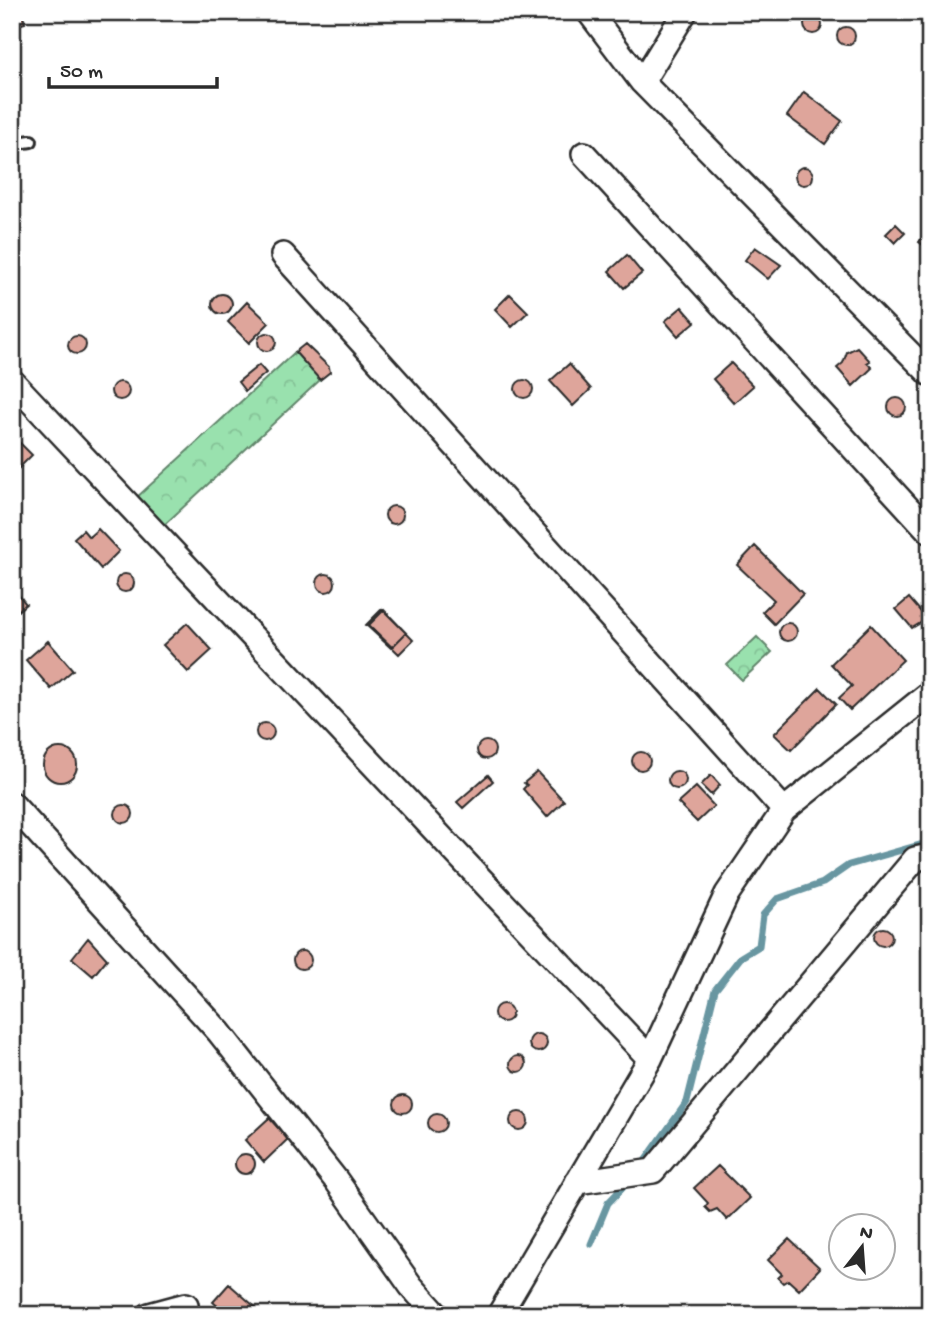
<svg xmlns="http://www.w3.org/2000/svg" width="942" height="1327" viewBox="0 0 942 1327" font-family="'Gochi Hand',sans-serif">
  <defs>
    <pattern id="forest-crowns" width="20" height="18" patternUnits="userSpaceOnUse" patternTransform="scale(1.75)"><rect width="20" height="18" fill="#99e1ae"/><path d="M2 6a3 3 0 1 1 6 0M12 15a3 3 0 1 1 6 0" fill="none" stroke="#84c196"/></pattern>
  </defs>
  <rect width="100%" height="100%" fill="#fff"/>
  <filter id="ink" filterUnits="userSpaceOnUse"><feTurbulence type="fractalNoise" baseFrequency=".0143" numOctaves="2"/><feDisplacementMap in="SourceGraphic" scale="14" xChannelSelector="R" yChannelSelector="G"/><feConvolveMatrix kernelMatrix="1 2 1 2 8 2 1 2 1" color-interpolation-filters="sRGB"/></filter>
  <g filter="url(#ink)">
    <path fill="url(#forest-crowns)" stroke="#62866c" stroke-width="2" d="M295 352 320 380 162 527 135 499Z
      M757 637 772 652 742 680 727 665Z"/>
    <g fill="none" stroke-linecap="round" stroke-linejoin="round">
      <path stroke="#6896a1" stroke-width="7" d="M640 1168 687 1102 715 990 741 957 759 946 763 915 777 899 823 883 849 865 930 842
        M591 1244 608 1203 630 1180"/>
    </g>
    <path fill="#dea59b" stroke="#2b2b2b" stroke-width="2" d="M789 12H802L793 22 785 16Z
      M22 13 25 23 14 26 12 16Z
      M804 25a9 9 0 1 1 18 0a9 9 0 1 1-18 0Z
      M837 36a9 9 0 1 1 18 0a9 9 0 1 1-18 0Z
      M804 92 842 121 825 144 787 116Z
      M795 176a9 9 0 1 1 18 0a9 9 0 1 1-18 0Z
      M896 224 905 233 895 243 886 234Z
      M930 228V250L919 242Z
      M755 247 781 265 768 279 745 260Z
      M627 255 642 273 624 288 609 271Z
      M510 294 528 312 512 327 495 309Z
      M212 304a10 10 0 1 1 20 0a10 10 0 1 1-20 0Z
      M247 302 269 323 249 343 228 322Z
      M682 307 695 322 678 336 665 321Z
      M258 342a9 9 0 1 1 18 0a9 9 0 1 1-18 0Z
      M68 345a9 9 0 1 1 18 0a9 9 0 1 1-18 0Z
      M305 344 329 367 330 372 320 380 295 352Z
      M857 347 870 361 867 363 872 368 853 386 837 368 843 363 847 352Z
      M731 363 753 386 734 403 713 379Z
      M569 364 591 389 573 406 550 381Z
      M259 365 266 373 245 391 238 382Z
      M515 389a9 9 0 1 1 18 0a9 9 0 1 1-18 0Z
      M111 391a9 9 0 1 1 18 0a9 9 0 1 1-18 0Z
      M888 407a9 9 0 1 1 18 0a9 9 0 1 1-18 0Z
      M12 435 32 455 12 475Z
      M385 515a9 9 0 1 1 18 0a9 9 0 1 1-18 0Z
      M98 529 119 551 101 569 74 538 83 530 89 537Z
      M755 546 803 594 774 624 762 612 774 600 737 565Z
      M116 583a9 9 0 1 1 18 0a9 9 0 1 1-18 0Z
      M317 583a9 9 0 1 1 18 0a9 9 0 1 1-18 0Z
      M12 587 26 604 12 616Z
      M909 598 927 619 912 628 896 609Z
      M382 609 406 633 391 648 366 625Z
      M384 610 413 640 399 654 369 625Z
      M779 632a9 9 0 1 1 18 0a9 9 0 1 1-18 0Z
      M187 623 212 650 188 672 163 645Z
      M871 625 903 660 850 710 839 698 852 686 831 664Z
      M48 641 73 670 51 689 26 660Z
      M820 688 836 704 791 750 774 734Z
      M256 732a9 9 0 1 1 18 0a9 9 0 1 1-18 0Z
      M477 750a9 9 0 1 1 18 0a9 9 0 1 1-18 0Z
      M43 765a17 17 0 1 1 34 0a17 17 0 1 1-34 0Z
      M632 761a9 9 0 1 1 18 0a9 9 0 1 1-18 0Z
      M668 780a9 9 0 1 1 18 0a9 9 0 1 1-18 0Z
      M537 772 564 801 547 817 523 789 527 785 524 783Z
      M488 775 493 781 463 808 457 802Z
      M711 775 720 785 711 795 701 785Z
      M696 787 714 806 697 822 678 803Z
      M115 814a9 9 0 1 1 18 0a9 9 0 1 1-18 0Z
      M874 937a9 9 0 1 1 18 0a9 9 0 1 1-18 0Z
      M88 938 107 959 93 976 72 958Z
      M293 960a9 9 0 1 1 18 0a9 9 0 1 1-18 0Z
      M494 1013a9 9 0 1 1 18 0a9 9 0 1 1-18 0Z
      M529 1043a9 9 0 1 1 18 0a9 9 0 1 1-18 0Z
      M510 1064a8 8 0 1 1 16 0a8 8 0 1 1-16 0Z
      M394 1104a9 9 0 1 1 18 0a9 9 0 1 1-18 0Z
      M510 1121a9 9 0 1 1 18 0a9 9 0 1 1-18 0Z
      M428 1123a9 9 0 1 1 18 0a9 9 0 1 1-18 0Z
      M269 1118 288 1139 264 1162 245 1140Z
      M235 1164a10 10 0 1 1 20 0a10 10 0 1 1-20 0Z
      M718 1166 750 1198 727 1220 717 1209 710 1212 705 1207 708 1203 694 1188Z
      M789 1239 820 1268 799 1290 788 1280 783 1283 778 1278 782 1274 768 1260Z
      M229 1284 261 1312 258 1315H239L230 1307 225 1313 213 1302Z
      M869 1306 882 1315H851L857 1309Z"/>
    <g fill="none" stroke-linecap="round" stroke-linejoin="round">
      <defs>
        <path id="lane" d="M12 144 31 141"/>
        <path id="street" d="M589 12 642 82 930 374
          M642 82 685 12
          M584 154 930 532
          M283 255 784 810
          M12 381 650 1059
          M12 804 219 1032 336 1180 411 1286 437 1315
          M577 1182 653 1171 915 859 930 856
          M149 1315 186 1305 177 1315
          M499 1315 650 1059 727 894 784 810 930 693"/>
      </defs>
      <use href="#lane" stroke="#2b2b2b" stroke-width="16"/>
      <use href="#street" stroke="#2b2b2b" stroke-width="28"/>
      <use href="#lane" stroke="#fff" stroke-width="10"/>
      <use href="#street" stroke="#fff" stroke-width="23"/>
    </g>
  </g>
  <rect width="942" height="1327" fill="none" stroke="#fff" stroke-width="42"/>
  <rect x="21" y="21" width="900" height="1285" fill="none" stroke="#2b2b2b" stroke-width="2.5" filter="url(#ink)"/>
  <g transform="translate(862 1247) rotate(17)"><circle r="33" fill="#ffffff" stroke="#aaaaaa" stroke-width="2"/>
  <path d="M0-5L12 26L0 18L-12 26Z" fill="#2b2b2b"/>
  <text y="-10" font-size="19" font-weight="bold" text-anchor="middle" fill="#2b2b2b">N</text>
  </g>
  <path d="M49 77v10h168v-10" fill="none" stroke="#2b2b2b" stroke-width="3.5"/>
  <text x="60" y="77" font-size="21" fill="#2b2b2b" stroke="#ffffff" stroke-width="5" paint-order="stroke">50 m</text>
</svg>
